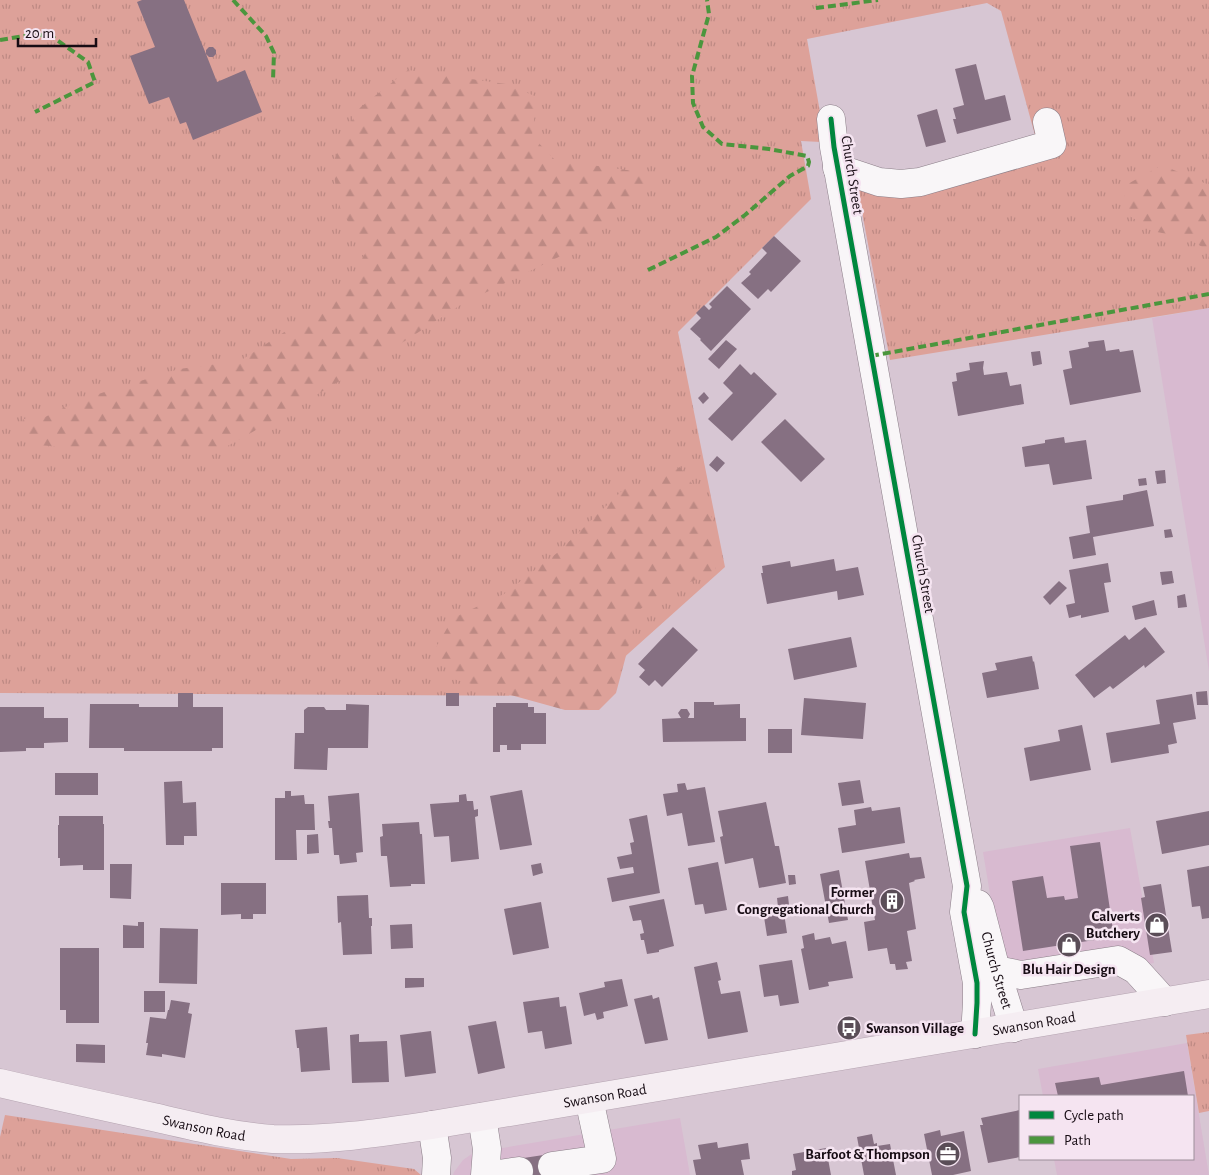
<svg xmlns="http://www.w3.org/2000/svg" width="1209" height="1175" viewBox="0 0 1209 1175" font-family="'Alegreya Sans',sans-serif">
  <defs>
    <pattern id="grass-tufts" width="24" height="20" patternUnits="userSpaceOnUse" patternTransform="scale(1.25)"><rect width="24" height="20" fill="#dda199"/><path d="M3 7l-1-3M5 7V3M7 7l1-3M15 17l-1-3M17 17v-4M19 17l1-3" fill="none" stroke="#bd8983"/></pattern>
    <pattern id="forest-firs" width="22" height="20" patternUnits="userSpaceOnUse" patternTransform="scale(1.25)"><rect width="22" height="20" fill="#dda199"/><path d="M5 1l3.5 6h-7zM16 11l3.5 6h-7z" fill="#bd8983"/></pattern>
  </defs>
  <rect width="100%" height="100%" fill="#d7c6d3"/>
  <path fill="#d8bad0" d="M1209 308V671L1152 318Z
    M1130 828 1154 963 1006 991 983 852Z
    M1187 1043 1209 1175H1057L1054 1159H1193V1096H1043L1038 1069Z
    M680 1118 690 1175H453L454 1172 463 1160 473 1153Z"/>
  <path fill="url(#grass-tufts)" d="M0 0H1209V308L890 360 854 170 886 180 1036 139 1001 11 987 3 807 39 820 112 821 142 801 141 811 199 678 332 725 567 581 696 0 693Z
    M1209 1032V1111L1199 1113 1186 1035Z
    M5 1115 291 1159 337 1158 414 1169 421 1175H0V1137Z"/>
  <path fill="url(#forest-firs)" d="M408 70 506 84 537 97 532 136 555 160 648 173 640 199 571 251 462 304 377 359 279 417 224 448 111 450 36 445 20 434 23 419 45 417 82 399 179 369 240 361 309 316 348 284 366 252 340 208 332 165 357 110Z
    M1162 165 1209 185V251L1187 238 1157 232 1126 214 1124 186Z
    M680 467 708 506 718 537 715 573 662 592 638 611 616 693 599 710H565L453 679 435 649 453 618 504 594 557 553 627 486 646 485Z"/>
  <path fill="#867082" d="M142 0H184L206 54V50L209 47H213L216 50V54L213 57H209L206 54 217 82 245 70 262 112 193 140 186 122 180 124 169 97 149 104 130 56 155 47 137 2Z
    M976 64 985 100 1005 95 1011 120 957 134 953 119H956L953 108 964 105 955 69Z
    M937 109 946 142 926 147 917 115Z
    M774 236 801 261 771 292 768 289 758 299 741 283 751 274 749 272 767 253 762 248Z
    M727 286 751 309 711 351 700 340 701 339 690 329 701 318 696 313 704 305 709 310 712 307 709 304Z
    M726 340 737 349 719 369 708 359Z
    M1104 340 1106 351 1119 349 1120 352 1133 350 1141 392 1070 405 1063 370 1072 368 1069 351 1089 347 1088 342Z
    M1040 351 1042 364 1033 366 1031 352Z
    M984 361 983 368 984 375 1007 372 1010 386 1021 384 1024 404 958 416 952 382 957 381 956 373 970 370 969 363Z
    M740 364 751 375 754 372 777 394 732 441 708 419 733 393 723 383Z
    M704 392 709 398 703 404 698 398Z
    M785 419 825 459 801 482 761 442Z
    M1064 437 1065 443 1086 440 1092 479 1053 485 1049 464 1025 467 1022 447 1045 443V440Z
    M717 456 725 463 717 472 709 465Z
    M1165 470 1166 483 1157 484 1155 471Z
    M1146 478 1147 485 1139 486 1138 479Z
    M1147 490 1154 526 1093 537 1096 555 1073 559 1069 537 1090 533 1086 506 1123 500V495Z
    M1171 529 1173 537 1165 538 1164 530Z
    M834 559 836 571 858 567 864 595 838 600 837 591 767 604 761 573H763L762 566 790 561 791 567Z
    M1108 563 1111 582 1104 583 1109 612 1081 618V615L1069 618 1066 605 1075 603 1069 570Z
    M1172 571 1174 583 1162 585 1160 572Z
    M1059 581 1067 588 1050 605 1043 597Z
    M1185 594 1187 607 1178 608 1177 596Z
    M1154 600 1157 615 1135 620 1132 606Z
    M673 627 698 650 662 687 655 680 649 686 639 677 645 670 638 664Z
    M1145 627 1165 652 1145 668 1144 665 1113 689 1110 686 1094 698 1075 675 1125 635 1129 640Z
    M851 637 857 667 794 680 788 649Z
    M1032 656 1033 662 1034 661 1039 689 987 698 982 673 997 670 995 663Z
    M1207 691 1208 705H1197L1196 692Z
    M178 693H193V707H223V748H212V751H124V748H89L90 704H139V707H178Z
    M446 693H459V706H446Z
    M1192 694 1196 719 1173 723 1177 743 1168 745 1169 753 1111 763 1106 733 1160 724 1156 700Z
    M804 698 866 703 863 739 801 735Z
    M694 702H714V705L740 704V718H746V741L663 742 662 719 681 718 678 713 681 709H687L690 714 688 718H694Z
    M496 703H528V707H534V713H546V744H521V750H507V745H500V752H493V707H496Z
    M346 704 369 705 368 748H328L327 770 294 769 295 733H304V710L308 707H324L326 710H346Z
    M0 707H44V718H68V742L44 743V748H26V751L0 752Z
    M1082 725 1091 770 1030 781 1024 748 1060 741 1058 730Z
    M768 729H792V753H768Z
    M55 773H98V795H55Z
    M860 780 864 803 842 806 838 783Z
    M182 781 183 803 196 802 197 836H184V845H166L164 782Z
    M685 783 687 790 705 787 715 842 688 846 682 813 667 816 663 794 678 792 677 784Z
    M522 790 532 845 500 850 490 796Z
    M285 791H291V796L304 795 305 804H314L315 830H296L297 860H275V798H285Z
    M359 793 363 852 356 853 357 862 340 864 339 855H334L332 828H329L328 821H330L328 796Z
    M466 794 467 801H473L474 810 478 809V816L475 817 479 859 451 862 449 836 434 837 430 804 459 802V795Z
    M766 802 775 846H779L786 883 759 888 753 858 725 864 720 837 723 836 718 811Z
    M871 807 872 811 900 807 905 843 842 853 838 828 856 825 854 810Z
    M1209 811V845L1162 854 1156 821Z
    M647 815 660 893 612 902 607 878 634 873 633 867 620 869 617 857 632 854 630 843 634 842 629 819Z
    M59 816H103V824H104V870H83V865L60 866V858H58V825H59Z
    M419 822 420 834H422L425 884H411V886L390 887 387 856H381L380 837 383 836 382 824Z
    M318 834 319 853 307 854V835Z
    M1100 842 1114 937 1023 951 1012 881 1043 876 1047 898 1064 896 1065 900 1078 898 1070 846Z
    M909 853 910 858 921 857 925 878 914 880 915 881 909 883 916 929 907 931 912 961 906 962 908 969 896 970 895 964H890L887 948 868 951 864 922 875 920 865 861Z
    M718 862 727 910 705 914 703 904 695 905 688 868Z
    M541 863 543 873 533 876 531 865Z
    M110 864H132L131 899 110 898Z
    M1209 866V918L1202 919 1200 906 1192 907 1187 870Z
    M839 870 848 920 829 923 820 874Z
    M788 875H795L796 884 789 885Z
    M221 883H266V914H253V919H241V914L221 915Z
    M1161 884 1172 952 1150 955 1141 898 1145 897 1143 887Z
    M368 895 369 918H372V926H371L372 954 343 955 341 922 338 923 337 896Z
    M788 896 789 905 778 907 777 898Z
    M664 899 674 946 659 950V952L647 954 644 940H641L640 934 644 933 641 920 633 921 629 906Z
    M541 902 549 948 513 955 504 909Z
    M784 913 787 933 767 936 764 917Z
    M138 922H144V948H123V925L138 926Z
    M412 924 413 948 391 949 390 925Z
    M160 928 198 929 197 984 159 983Z
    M814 933 815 940 830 937 832 944 846 941 853 978 828 982 829 986 809 990 801 949 804 948 802 936Z
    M60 948H99V1023H66V1010H60Z
    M792 960 799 1003 780 1006 778 995 764 997 759 965Z
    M717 962 721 980 718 981 721 994 740 991 748 1032 708 1039 694 967Z
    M405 978H424V987L405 988Z
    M622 979 628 1006 603 1012 604 1018 597 1020 595 1013 584 1016 579 993 605 987 604 982Z
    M144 991H165V1012H144Z
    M652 995 653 999 659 997 668 1040 645 1044 634 999Z
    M559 997 560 1007 566 1006 572 1044 545 1049 542 1031 528 1033 523 1002Z
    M171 1000 190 1003 188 1013 192 1014 185 1058 162 1054V1057L146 1055 148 1043H146L150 1017 166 1019 168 1010H169Z
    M496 1021 505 1068 478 1074 468 1026Z
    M327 1027 330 1070 301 1072 299 1048H297L295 1030Z
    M431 1031 436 1073 405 1077 400 1035Z
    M359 1034V1042L387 1041 389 1082 352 1083 350 1035Z
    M76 1044 105 1045V1063L76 1062Z
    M1184 1071 1188 1096H1058L1055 1083 1099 1077 1101 1085Z
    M1020 1110V1157L988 1163 980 1125H983L981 1118Z
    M940 1130 941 1136 964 1131 971 1171 953 1175H932L924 1134Z
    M872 1134 874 1144 877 1143V1146L890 1144 896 1175H864L857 1137Z
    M717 1142 718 1148 748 1143 750 1159 741 1160 744 1175H696L693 1160 701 1159 698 1145Z
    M826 1148 831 1175H792V1171L796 1170 793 1154Z
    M550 1154 553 1175H520L517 1159Z"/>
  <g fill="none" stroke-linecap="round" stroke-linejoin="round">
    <defs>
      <g id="minor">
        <path d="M831 119 834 147 967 886 964 912 977 983V1003L975 1034"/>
        <path d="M837 168 879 182 901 184 920 182 1052 144 1047 122"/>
        <path id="s1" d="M978 904 980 908 996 970 1014 1028"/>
        <path d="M996 970 1021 975 1118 960 1136 970 1165 1002"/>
        <path d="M482 1117 487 1149 485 1175"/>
        <path d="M432 1125 437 1158 436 1175"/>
        <path d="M552 1166 602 1159 589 1099"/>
        <path d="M492 1175 519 1171"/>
      </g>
      <g id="major">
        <path id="s2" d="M0 1083C51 1095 102 1106 153 1117 192 1126 232 1136 273 1139 326 1141 379 1133 432 1125L1209 994"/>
      </g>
    </defs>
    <use href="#minor" stroke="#8b7e88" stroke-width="29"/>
    <use href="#major" stroke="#b4a3b0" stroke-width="29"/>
    <use href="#minor" stroke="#f9f6f8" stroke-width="28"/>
    <use href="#major" stroke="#f5edf2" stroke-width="28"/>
    <path stroke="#4b963d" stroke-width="4" stroke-dasharray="8 4" stroke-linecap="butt" d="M233 0 266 36 274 53 273 80
      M816 8 878 0
      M0 40 36 34 54 38 88 62 95 82 35 112
      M648 270 716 237 745 215 790 176 808 166 809 162 807 156 769 149 722 144 703 127 693 103 692 76 709 14 707 0
      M871 356 1209 294"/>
    <defs>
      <path id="cycleway" d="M831 119 834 147 967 886 964 912 977 983V1003L975 1034"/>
    </defs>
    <use href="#cycleway" stroke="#f5e4f1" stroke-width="8"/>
    <use href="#cycleway" stroke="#00873e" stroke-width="5"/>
  </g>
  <defs>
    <symbol id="building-disc" viewBox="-11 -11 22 22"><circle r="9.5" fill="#5a4d57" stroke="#f5e4f1"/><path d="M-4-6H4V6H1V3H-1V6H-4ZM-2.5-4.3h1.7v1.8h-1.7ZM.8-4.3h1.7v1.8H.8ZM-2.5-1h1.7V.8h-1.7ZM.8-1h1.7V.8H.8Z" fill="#fff"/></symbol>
    <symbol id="shop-disc" viewBox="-11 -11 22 22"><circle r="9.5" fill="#5a4d57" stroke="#f5e4f1"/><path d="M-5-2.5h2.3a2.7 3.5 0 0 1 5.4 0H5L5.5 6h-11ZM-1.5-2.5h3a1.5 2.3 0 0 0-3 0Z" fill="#fff"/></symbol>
    <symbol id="bus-disc" viewBox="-11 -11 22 22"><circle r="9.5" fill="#5a4d57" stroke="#f5e4f1"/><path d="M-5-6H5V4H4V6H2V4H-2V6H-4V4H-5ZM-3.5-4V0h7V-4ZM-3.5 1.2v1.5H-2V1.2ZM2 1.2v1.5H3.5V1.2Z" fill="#fff"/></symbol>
    <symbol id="office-disc" viewBox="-11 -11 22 22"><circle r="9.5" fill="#5a4d57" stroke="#f5e4f1"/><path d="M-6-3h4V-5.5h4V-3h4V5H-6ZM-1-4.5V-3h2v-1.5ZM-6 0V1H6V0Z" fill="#fff"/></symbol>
  </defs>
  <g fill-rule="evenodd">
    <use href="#building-disc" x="878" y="887" width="28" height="28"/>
    <use href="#shop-disc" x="1143" y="911" width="28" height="28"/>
    <use href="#shop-disc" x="1055" y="931" width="28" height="28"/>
    <use href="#bus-disc" x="835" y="1014" width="28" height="28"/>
    <use href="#office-disc" x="934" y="1140" width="28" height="28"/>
  </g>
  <g text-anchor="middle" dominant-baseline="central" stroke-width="5" stroke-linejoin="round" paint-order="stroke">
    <g font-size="15" fill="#170c14" stroke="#f5e4f1">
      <text transform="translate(852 175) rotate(81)">Church Street</text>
      <text transform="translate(923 574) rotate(80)">Church Street</text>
      <text stroke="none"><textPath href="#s1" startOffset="69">Church Street</textPath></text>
      <text stroke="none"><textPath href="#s2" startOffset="1049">Swanson Road</textPath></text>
      <text stroke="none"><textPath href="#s2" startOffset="614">Swanson Road</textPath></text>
      <text stroke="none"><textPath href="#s2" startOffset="209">Swanson Road</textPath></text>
    </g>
    <g font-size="15" font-weight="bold" fill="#170c14" stroke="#f5e4f1" text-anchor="end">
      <text x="874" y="892">Former<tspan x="874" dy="17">Congregational Church</tspan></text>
      <text x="1140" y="916">Calverts<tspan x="1140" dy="17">Butchery</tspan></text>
      <text x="1069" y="969" text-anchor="middle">Blu Hair Design</text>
      <text x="866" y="1028" text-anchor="start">Swanson Village</text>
      <text x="930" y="1154">Barfoot &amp; Thompson</text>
    </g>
  </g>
  <rect x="1019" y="1095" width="175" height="65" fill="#f5e4f1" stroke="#9c8e99"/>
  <rect x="1029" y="1111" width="25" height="8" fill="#00873e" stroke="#9c8e99"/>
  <text x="1064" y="1120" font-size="15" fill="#170c14">Cycle path</text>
  <rect x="1029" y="1136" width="25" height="8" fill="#4b963d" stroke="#9c8e99"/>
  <text x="1064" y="1145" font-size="15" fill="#170c14">Path</text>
  <path d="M18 38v8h78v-8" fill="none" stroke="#170c14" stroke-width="2.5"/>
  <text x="25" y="38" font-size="15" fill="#170c14" stroke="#f5e4f1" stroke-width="4" paint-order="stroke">20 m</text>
</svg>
